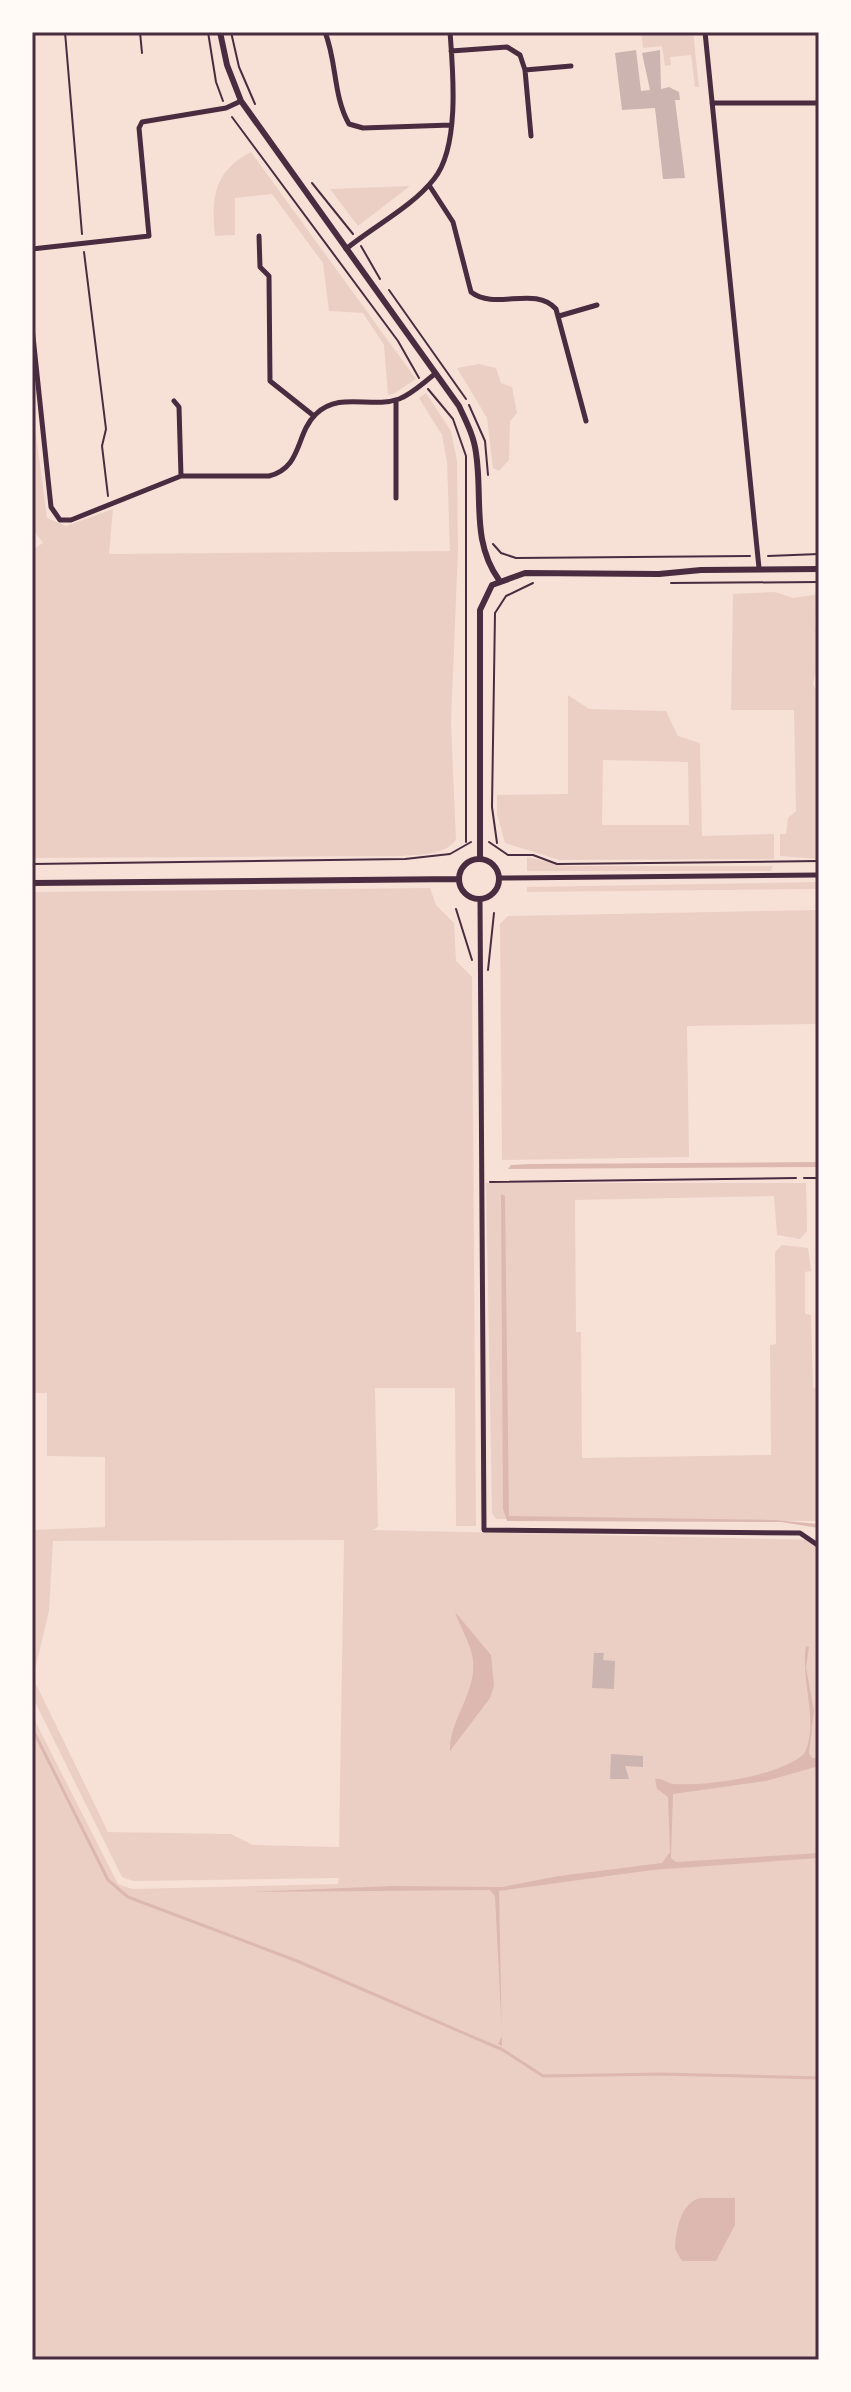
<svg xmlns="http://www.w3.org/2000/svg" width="851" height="2392" viewBox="0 0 851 2392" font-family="'Space Grotesk',sans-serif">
  <rect width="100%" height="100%" fill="#f7e1d7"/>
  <path fill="#ebcfc5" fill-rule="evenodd" d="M641 32H693L699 87H695L691 55 670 57 671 65 665 66 662 46 643 48Z
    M251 152 416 379 393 394 388 395 384 345 363 313 329 311 323 263 272 194 235 198V235L215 236C211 198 214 171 251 152Z
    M410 186 358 226 330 189Z
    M479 364 496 368 501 383 512 387 517 413 510 421 509 460 499 471 493 468 487 418 457 368Z
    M426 393 451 431 457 461 458 551 451 722 456 840C443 856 421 854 402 856L32 858V550L43 543 32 528V403L47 518 66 526 113 509 109 554 450 551 447 462 442 435 419 398Z
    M775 592 793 598 819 594 815 621 819 658 813 684 819 695V859L780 856V834H786L788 818 796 811 794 710H731L733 594Z
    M568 695 589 709 666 711 678 736 700 743 702 836 774 834V859L560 860 505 843 497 814V795L568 794ZM603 760 688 762 689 825H602Z
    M527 857 566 866H773L771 871H527Z
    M819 882V889L527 892V887Z
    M430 888 436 905 454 923 456 961 472 977 476 1526H456L455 1388H375L378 1527 372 1530 819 1540V2360H32V1715L118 1884 132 1889 338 1884 339 1878 133 1881 122 1877 32 1696V1530L105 1527V1457L47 1456V1393H32V892ZM344 1540 339 1847 253 1845 231 1834 108 1832 33 1678 49 1611 53 1541Z
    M819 910V1024L687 1026 689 1157 502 1160 500 924 508 916Z
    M486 1183H806L807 1231 800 1239 777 1235 774 1196 575 1200 576 1332H581L582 1458 771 1455 770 1345 776 1344 775 1252 782 1245 808 1248 811 1271 805 1272V1314L811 1315 813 1388H819V1521L496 1519 492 1513Z"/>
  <path fill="#dcb8b0" d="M819 1162V1167L508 1169 511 1165 531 1164Z
    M501 1194 505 1196 509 1516 775 1520 818 1524 819 1528 781 1522 507 1521 503 1509Z
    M455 1612 491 1655 494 1686 490 1698 450 1751C449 1720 477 1692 473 1660 471 1644 460 1627 455 1612Z
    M806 1646 809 1647 806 1667 814 1711 809 1753 812 1758H819V1766L766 1781 673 1794 671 1858 676 1862 819 1853V1858L652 1870 499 1891 502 2046 498 2044 502 2036 495 1896 490 1890 249 1892 392 1886 502 1887 559 1876 662 1863 670 1852 668 1797 657 1789 655 1779C664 1778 665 1783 673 1784 708 1786 777 1777 804 1754 820 1724 800 1680 806 1646Z
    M701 2198H735V2225L716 2261H682L675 2249C676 2231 680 2202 701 2198Z"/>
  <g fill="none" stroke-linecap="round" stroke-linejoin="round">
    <path stroke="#dcb8b0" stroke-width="3" d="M32 1728 108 1880 128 1897 297 1961 503 2050 543 2076 661 2074 819 2078"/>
  </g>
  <path fill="#ccb4b1" d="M636 50 641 91 650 90 642 53 660 50 661 89 669 87 679 92 680 100H675L685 178 663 179 655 108 622 110 615 53Z
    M594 1653H604L603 1660 615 1661 614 1689 592 1688Z
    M611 1754 643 1756V1767L625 1766 629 1779H610Z"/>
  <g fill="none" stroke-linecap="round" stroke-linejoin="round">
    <path stroke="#4a2c40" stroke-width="2" d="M65 32 82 234
      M208 32 216 82 223 101
      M231 32 239 67 255 104
      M232 117 398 341 419 378
      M312 183 353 234
      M361 246 380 279
      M84 252 106 429 102 446 108 496
      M389 290 466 399
      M428 389 453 419 466 456V842
      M469 405 485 441 488 475
      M493 544 501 553 516 558 750 556
      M768 556 819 554
      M671 583 819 582
      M489 842 508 855H533L557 864 819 861
      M497 843 492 807 495 613 506 596 533 583
      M32 864 405 859 450 854 471 842
      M456 909 472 960
      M488 970 494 913
      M490 1182 796 1178"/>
    <path stroke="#4a2c40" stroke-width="2" d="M140 32 142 53
      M804 1178H819"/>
    <path stroke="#4a2c40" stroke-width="5" d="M325 32C337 62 333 96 349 124L363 128 451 125
      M705 32 759 568
      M451 51 507 47 520 55 525 70 531 136
      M525 70 571 66
      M712 103H819
      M429 185 453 222 471 292C495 311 535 285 556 309L586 421
      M259 236 260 267 269 276 270 381 314 416
      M32 249 149 236 139 128 142 122 226 108 241 101
      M346 249C374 226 412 207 434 179 460 147 453 71 450 32
      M559 316 597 305
      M32 327 51 507 60 520H71L181 476H269C303 467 295 434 316 414 340 391 371 409 399 399 412 394 424 382 435 374
      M396 400V498
      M174 401 179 407 181 476
      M499 878 819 875
      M480 900 484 1530 800 1533 819 1546"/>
    <path stroke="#4a2c40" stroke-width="6" d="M220 32 227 65 241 101 459 406C466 421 474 436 476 453 483 498 471 541 499 580
      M459 879a20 20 0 1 1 40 0a20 20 0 1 1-40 0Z
      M480 859V610L492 585 525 573 659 574 701 570 819 569
      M32 883 458 879"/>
  </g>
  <rect width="851" height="2392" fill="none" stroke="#fffaf5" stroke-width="68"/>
  <rect x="34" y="34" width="783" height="2324" fill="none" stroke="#4a2c40" stroke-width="3"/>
</svg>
